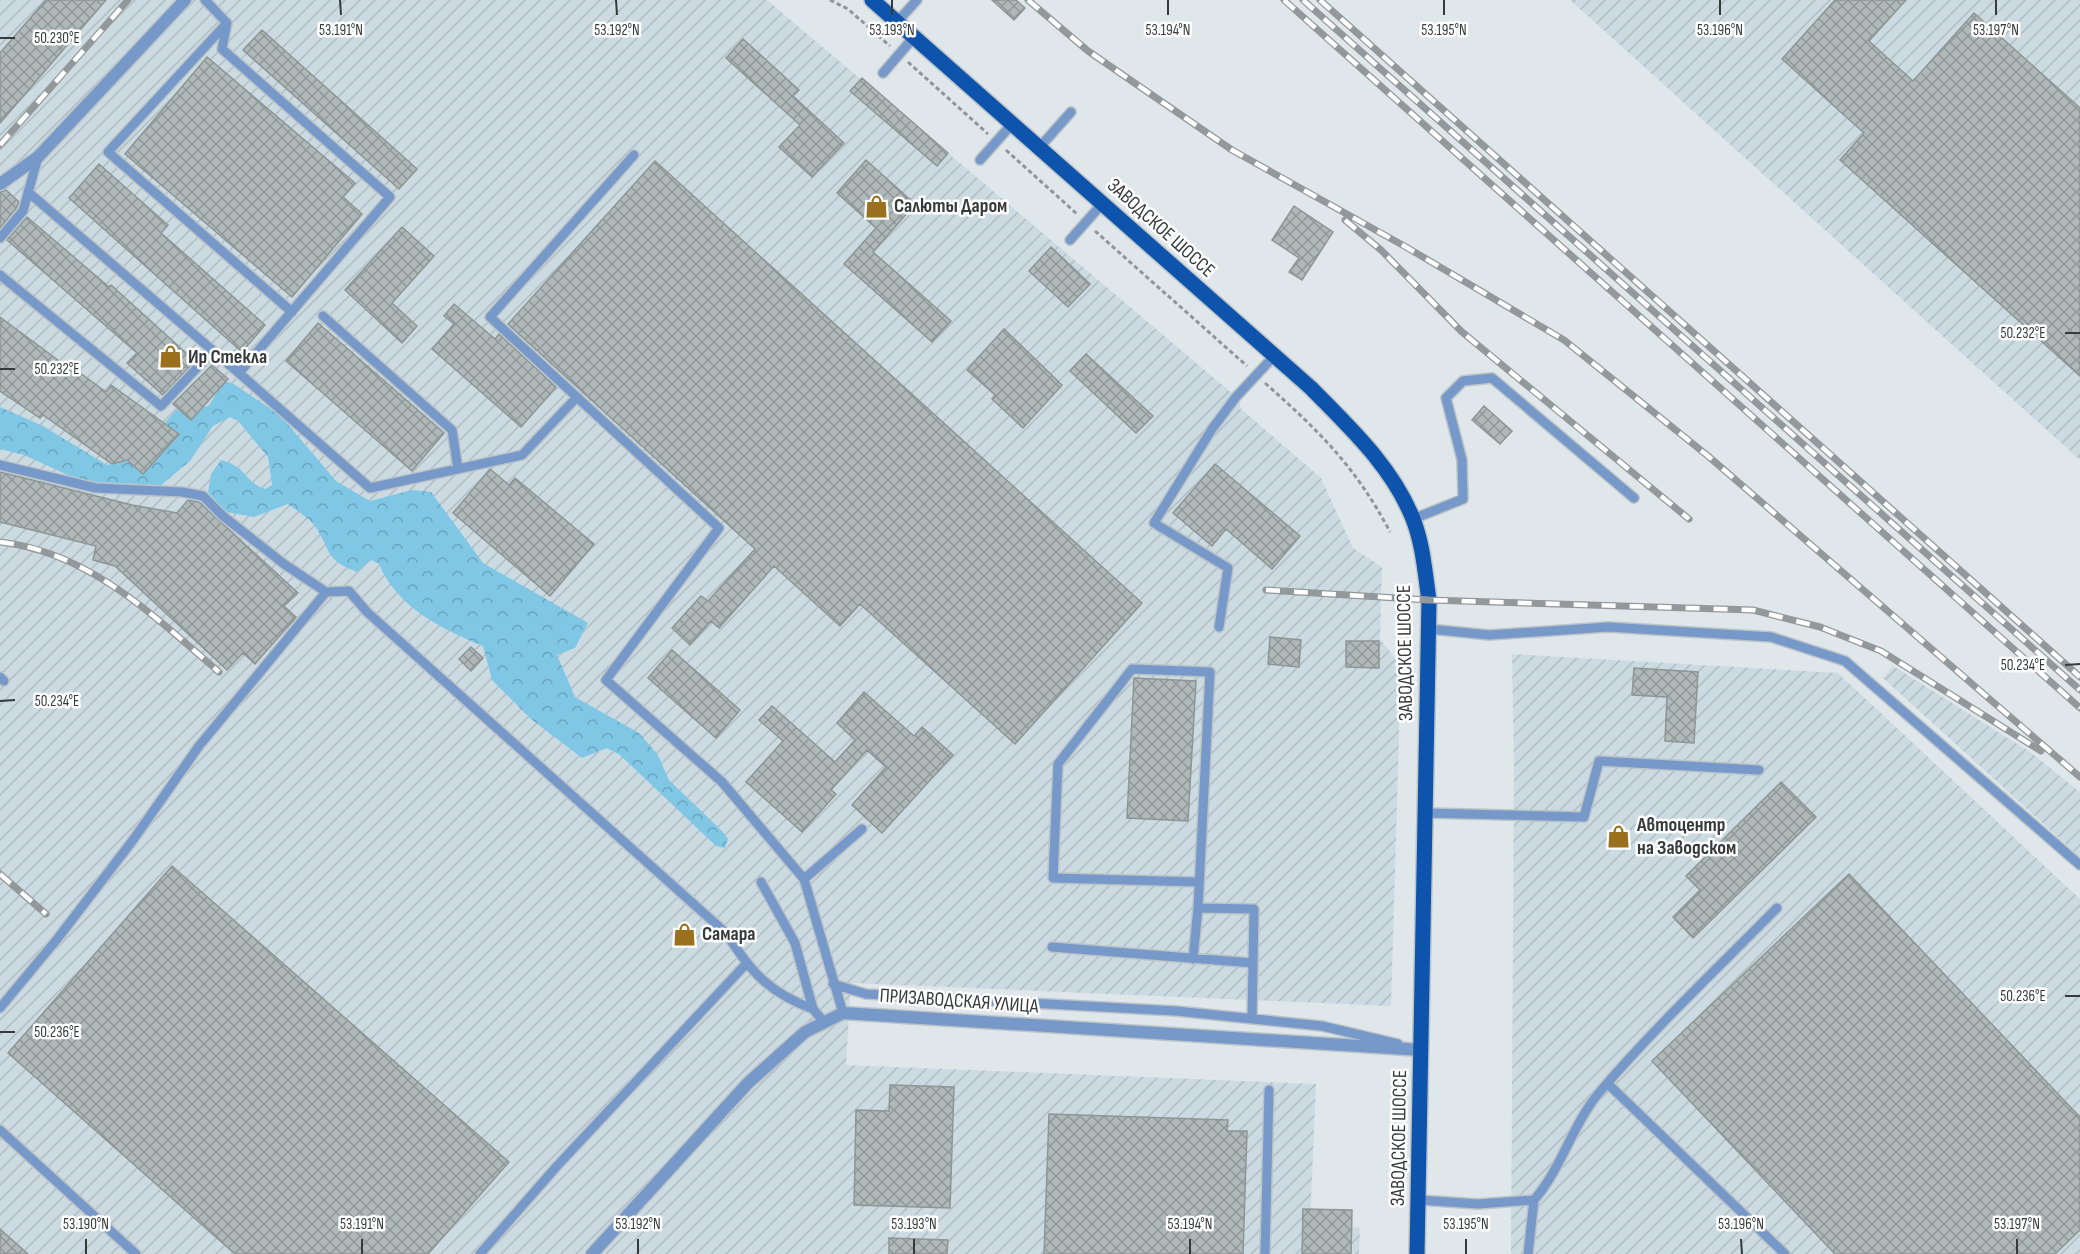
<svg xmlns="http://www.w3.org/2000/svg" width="2080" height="1254" viewBox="0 0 2080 1254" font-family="'Sofia Sans Condensed',sans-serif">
  <defs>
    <pattern id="industrial-furrows" width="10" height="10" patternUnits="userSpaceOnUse" patternTransform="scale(1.5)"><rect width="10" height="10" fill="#ccdbe2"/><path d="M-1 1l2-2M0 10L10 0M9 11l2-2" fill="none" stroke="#b0bdc3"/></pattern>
    <pattern id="forest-crowns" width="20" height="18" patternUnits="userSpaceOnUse" patternTransform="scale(1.5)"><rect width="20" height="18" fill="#80c7e6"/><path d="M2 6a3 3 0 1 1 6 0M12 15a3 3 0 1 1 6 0" fill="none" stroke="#6aa3bc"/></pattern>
    <pattern id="building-cross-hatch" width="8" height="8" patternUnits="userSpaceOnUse" patternTransform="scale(1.5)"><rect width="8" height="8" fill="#b0b9b9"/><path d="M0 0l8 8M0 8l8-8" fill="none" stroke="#909798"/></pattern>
  </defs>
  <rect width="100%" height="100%" fill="#dfe7ea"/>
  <path fill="url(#industrial-furrows)" d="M0 0H767L1240 400V408L1321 478 1353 548 1382 567 1380 639 1401 666 1391 1006 851 983 846 1065 1316 1084 1310 1226 1360 1228 1359 1254H0Z
    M1570 0H2080V460Z
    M1512 654 1838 673 2080 899V1254H1511L1514 766Z
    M1893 666 2030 752 2080 792V857L1883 678Z"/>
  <path fill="url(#forest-crowns)" d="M223 381 232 383 280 415 336 481 370 501 412 490 431 492 483 563 588 623 575 648 557 655 575 697 639 733 658 755 669 780 723 832 728 839 725 848 716 846 620 755 607 748 582 758 531 719 492 680 483 646C442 630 396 606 379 564L371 560 357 572C326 560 332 554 317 529 311 519 297 511 288 504L254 517 226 512 208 492 211 474 221 460C248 467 244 482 265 489L272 485 268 457 238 421 230 417 213 426 190 461 160 486 94 487 24 455 0 449V407L43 426 107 465 133 460 176 410 209 406Z"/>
  <path fill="url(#building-cross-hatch)" stroke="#8d9595" stroke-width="1.5" d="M46 0H106L0 123V53Z
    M992 0H1016L1025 8 1014 20Z
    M1835 0H1906L1869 41 1913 81 1974 13 2080 108V376L1840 160 1864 133 1782 59Z
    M262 30 417 169 399 189 243 50Z
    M743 39 799 90 793 96 844 143 812 177 779 147 800 125 726 58Z
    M207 57 355 183 343 197 362 214 292 297 125 154Z
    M862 78 948 153 937 166 850 91Z
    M866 160 915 204 873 252 951 321 932 342 844 264 876 228 837 193Z
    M655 161 1142 603 1015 744 860 604 840 626 774 566 719 628 711 621 690 645 672 628 701 596 708 601 755 549 508 324Z
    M99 164 168 225 161 233 265 325 242 352 69 198Z
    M6 190 19 202 16 208 0 228V192Z
    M1294 206 1333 232 1302 280 1289 272 1299 258 1272 240Z
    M27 217 109 287 111 285 195 361 163 395 127 363 137 353 7 240Z
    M402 227 434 256 392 303 417 326 402 343 345 290Z
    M1051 247 1090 284 1068 307 1029 271Z
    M454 304 495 339 499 334 556 387 521 427 432 349 454 324 444 316Z
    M0 317 74 372 76 370 106 392 111 385 179 434 143 474 127 460 112 464 43 415 40 418 0 391Z
    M318 323 444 433 412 471 286 361Z
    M1004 329 1062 385 1023 428 992 399 995 395 967 370Z
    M1086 354 1153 416 1136 433 1070 371Z
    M212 365 228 379 191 420 173 404Z
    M1484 406 1512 431 1500 444 1472 420Z
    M1215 464 1300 536 1272 569 1226 529 1212 546 1173 513Z
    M490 469 509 485 515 478 594 544 550 596 453 513Z
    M0 472 132 505 177 513 188 500 199 502 298 593 284 606 296 617 255 664 243 653 227 670 115 566 93 560 96 546 0 522Z
    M1270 637 1301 640 1299 667 1268 664Z
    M1346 641H1379V668L1346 667Z
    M471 647 483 658 471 671 459 659Z
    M672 650 740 710 716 738 648 678Z
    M1634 668 1698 672 1694 743 1665 741 1667 697 1632 695Z
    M1134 678 1196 681 1188 821 1127 818Z
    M864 692 914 736 922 727 953 755 882 833 852 805 886 767 867 750 831 790 836 794 802 832 746 782 783 741 759 720 772 706 835 762 855 740 837 723Z
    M1781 782 1816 817 1693 938 1673 917 1700 890 1686 876Z
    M172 866 509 1162 428 1254H235L8 1053Z
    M1849 874 2080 1117V1230L2055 1254H1835L1652 1061Z
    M890 1085 954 1087 950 1208 854 1205 856 1110 889 1111Z
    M1049 1114 1228 1120 1227 1131H1247L1243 1254H1044Z
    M1303 1209 1352 1210 1351 1254H1302Z
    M0 1229 28 1254H0Z
    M889 1238 948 1240 947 1254H889Z"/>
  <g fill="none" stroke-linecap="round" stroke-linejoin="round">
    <defs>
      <path id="service" d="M897 22 917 0
        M226 24 108 152 292 312
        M883 73 914 37
        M1039 148 1071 112
        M634 155 490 317 719 528 606 680 722 782 804 879 843 1013
        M980 160 1012 124
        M28 192 239 373 390 197 222 49 227 23 205 0
        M0 238 23 211 38 157
        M1070 240 1102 204
        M0 275 161 406 213 351
        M323 316 452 430 458 469
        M239 373 370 488 522 455 577 397
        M0 465 96 488 182 492 203 496 223 516 284 564 326 592 349 591 367 612 726 933C751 972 769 993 813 1009
        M1413 519 1463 499 1462 460 1446 398 1463 381 1492 378 1634 498
        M1219 627 1228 568 1154 523 1212 429 1236 397 1274 356
        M1429 629 1489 635 1608 627 1771 637 1845 661 2080 865
        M0 677 4 681
        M1426 813 1584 817 1599 761 1759 770
        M804 879 862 829
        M761 882 795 943 813 1009 824 1022
        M1199 882 1053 878 1058 764 1132 669 1210 672 1198 908 1254 909 1252 1019
        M1052 947 1253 963
        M1193 959 1198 908
        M833 984 866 994 1176 1011 1322 1026 1398 1044
        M0 1008 58 938 133 840 199 746 326 592
        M1608 1084 1785 1254
        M0 1130 136 1254
        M1419 1200 1478 1204 1534 1200C1561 1169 1572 1126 1598 1094 1653 1029 1717 969 1777 908
        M480 1254 557 1166 746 964
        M1265 1254 1269 1090
        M1528 1254 1534 1200"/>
      <path id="minor" d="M0 184 38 157 185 0
        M592 1254 748 1083 805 1032 843 1013 1422 1050"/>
      <path id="primary" d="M872 0 1311 388C1349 427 1392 466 1413 519 1423 544 1425 573 1429 600L1417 1254"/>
    </defs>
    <use href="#service" stroke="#bdc4c7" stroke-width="12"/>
    <use href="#minor" stroke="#bdc4c7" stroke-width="15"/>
    <use href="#primary" stroke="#bdc4c7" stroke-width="18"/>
    <path stroke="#909698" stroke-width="3" stroke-dasharray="4.5 3" stroke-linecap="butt" d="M830 0 848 9 890 46
      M908 62 988 134
      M1006 150 1077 214
      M1095 231 1247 366
      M1265 383C1319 431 1356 467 1390 532"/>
    <use href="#service" stroke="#7799ca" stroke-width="9"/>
    <use href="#minor" stroke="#7799ca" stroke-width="12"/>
    <use href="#primary" stroke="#0e53ac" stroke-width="15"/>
    <defs>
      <path id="rail" d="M1028 0 1088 51 1232 150 1406 247 1564 340 1708 456 2080 777
        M1284 0 2080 708
        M1303 0 2080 690
        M1320 0 2080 677
        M0 145 128 0
        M1345 220 1381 250 1462 332 1689 519
        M0 542C89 552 154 616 219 672
        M1266 590 1429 600 1753 610 1820 627 1881 651 2041 751
        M0 874 46 914"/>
    </defs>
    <use href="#rail" stroke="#93999b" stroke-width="7"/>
    <use href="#rail" stroke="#fff" stroke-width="4.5" stroke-dasharray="14" stroke-linecap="butt"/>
  </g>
  <path fill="none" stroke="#373a3c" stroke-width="2" d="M340 0 341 15M616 0 617 15M892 0V15M1168 0V15M1444 0V15M1720 0V15M1996 0V15M0 38H15M2065 333H2080M0 369H15M2065 665 2080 664M0 701 15 700M2065 996H2080M0 1032H15M86 1239V1254M362 1239V1254M638 1239V1254M914 1239V1254M1190 1239V1254M1466 1239V1254M1741 1239 1742 1254M2017 1239V1254"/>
  <defs>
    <symbol id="shop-bare" viewBox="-9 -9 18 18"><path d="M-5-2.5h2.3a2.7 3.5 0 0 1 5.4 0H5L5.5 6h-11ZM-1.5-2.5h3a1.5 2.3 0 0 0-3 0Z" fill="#9a6f1d" stroke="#fff" stroke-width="2.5" paint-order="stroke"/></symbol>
  </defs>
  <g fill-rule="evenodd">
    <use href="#shop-bare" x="860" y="190" width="33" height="33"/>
    <use href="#shop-bare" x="154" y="340" width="33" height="33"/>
    <use href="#shop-bare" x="1602" y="820" width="33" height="33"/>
    <use href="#shop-bare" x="668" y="918" width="33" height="33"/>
  </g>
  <g text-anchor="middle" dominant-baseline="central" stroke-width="5" stroke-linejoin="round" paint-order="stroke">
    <g font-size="20" font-weight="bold" fill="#373a3c" stroke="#fff" text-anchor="start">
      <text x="894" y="206">Салюты Даром</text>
      <text x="188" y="357">Ир Стекла</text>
      <text x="1637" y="825">Автоцентр<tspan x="1637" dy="23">на Заводском</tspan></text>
      <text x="702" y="934">Самара</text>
    </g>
    <g font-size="20" fill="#373a3c" stroke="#fff">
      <text transform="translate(1161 228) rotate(42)">ЗАВОДСКОЕ ШОССЕ</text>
      <text transform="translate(1405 653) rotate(-91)">ЗАВОДСКОЕ ШОССЕ</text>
      <text transform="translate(959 1001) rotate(4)">ПРИЗАВОДСКАЯ УЛИЦА</text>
      <text transform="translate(1399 1138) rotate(-89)">ЗАВОДСКОЕ ШОССЕ</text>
    </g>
  </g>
  <g font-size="15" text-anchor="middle" fill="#373a3c" stroke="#fff" stroke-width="5" stroke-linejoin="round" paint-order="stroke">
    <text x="341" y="35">53.191°N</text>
    <text x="617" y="35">53.192°N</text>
    <text x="892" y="35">53.193°N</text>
    <text x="1168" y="35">53.194°N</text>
    <text x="1444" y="35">53.195°N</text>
    <text x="1720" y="35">53.196°N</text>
    <text x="1996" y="35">53.197°N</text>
    <text x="57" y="43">50.230°E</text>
    <text x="2023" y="338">50.232°E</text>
    <text x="57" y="374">50.232°E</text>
    <text x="2023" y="670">50.234°E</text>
    <text x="57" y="706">50.234°E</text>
    <text x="2023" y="1001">50.236°E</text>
    <text x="57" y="1037">50.236°E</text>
    <text x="86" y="1229">53.190°N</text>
    <text x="362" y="1229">53.191°N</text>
    <text x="638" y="1229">53.192°N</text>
    <text x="914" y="1229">53.193°N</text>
    <text x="1190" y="1229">53.194°N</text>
    <text x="1466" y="1229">53.195°N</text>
    <text x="1741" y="1229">53.196°N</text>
    <text x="2017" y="1229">53.197°N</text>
  </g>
</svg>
